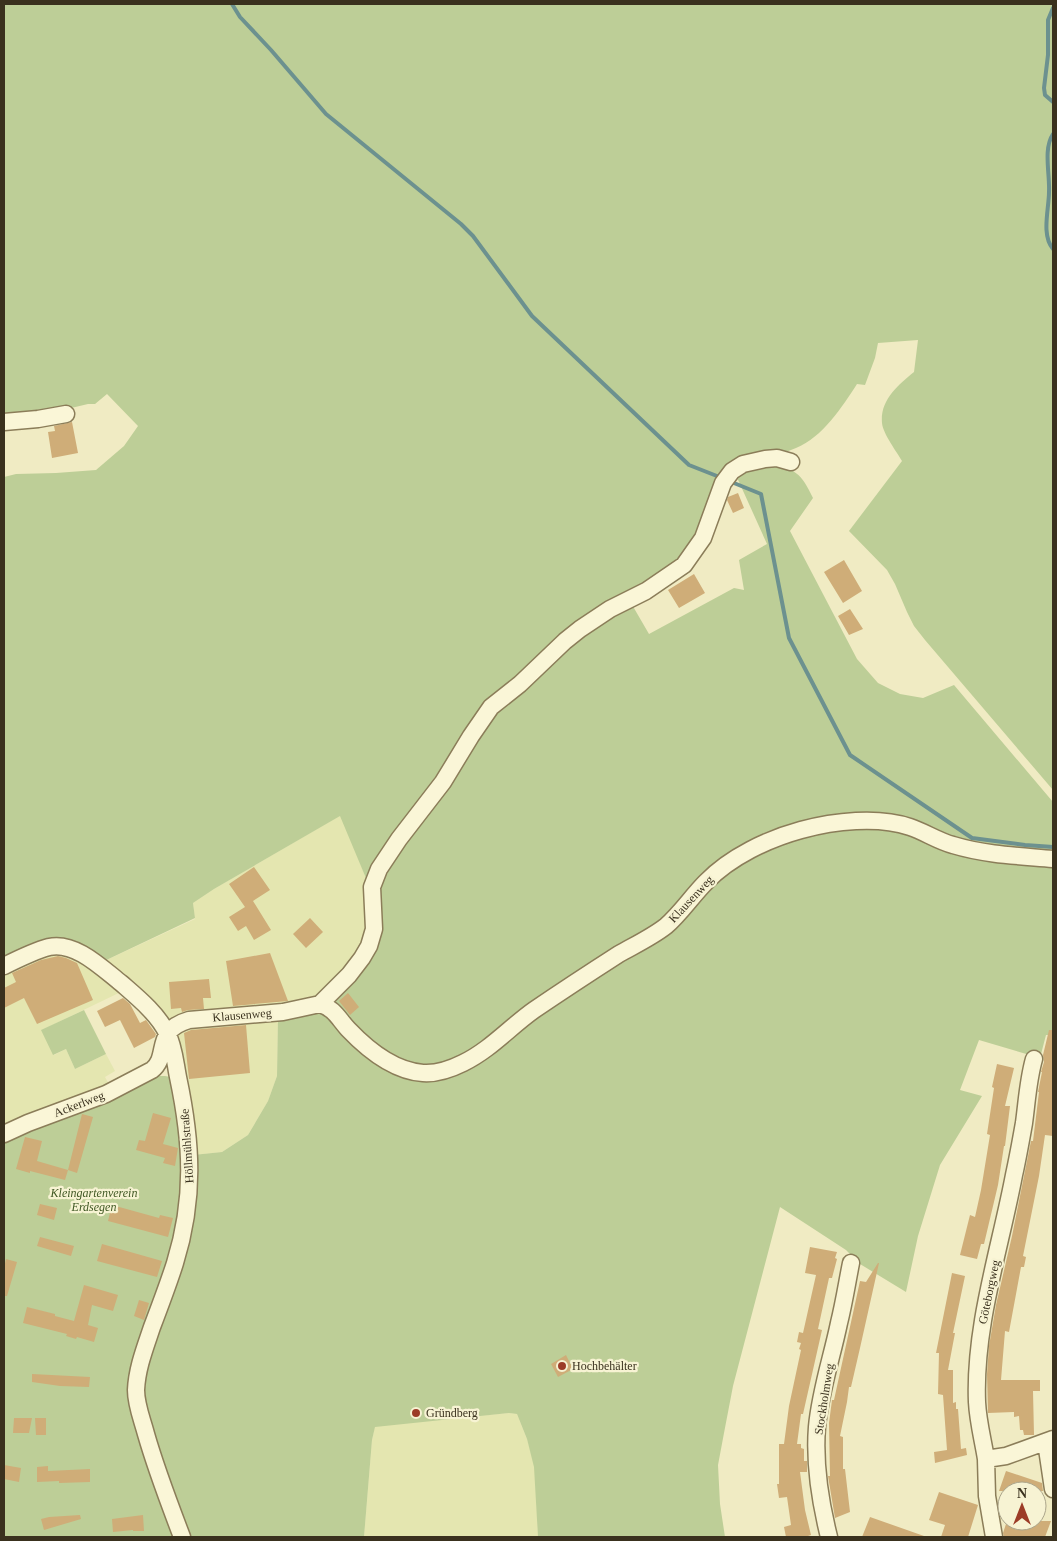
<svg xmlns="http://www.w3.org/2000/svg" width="1057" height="1541" viewBox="0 0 1057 1541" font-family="Georgia,serif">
  <rect width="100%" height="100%" fill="#f0ebc3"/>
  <path fill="#e4e6b0" d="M341 815 368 883 371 921 352 969 310 1001 169 1021 164 1019 100 963 195 919 193 903 214 889Z
    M62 949 125 990 42 1030 54 1055 66 1049 75 1069 106 1054 115 1071 105 1077 111 1088 4 1129V970Z
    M278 1016 277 1076 268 1101 248 1135 222 1152 193 1155 176 1032 180 1027Z
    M509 1413 517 1414 527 1439 535 1467 538 1537H364L372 1440 375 1426Z"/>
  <path fill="#bdce97" d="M4 4H1053V790L925 640 914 626 907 612 895 584 887 570 849 531 902 461C897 452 883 434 882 423 880 400 898 385 914 372L918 340 878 343 875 358 865 385 857 384C842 407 823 437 796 448 778 456 757 458 739 461L687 557 525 675 368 883 340 816 214 889 193 903 195 918 100 963 72 945 4 963V477L16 474 56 473 96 470 124 446 138 426 107 394 95 404H88L50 413 4 417Z
    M768 463C796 469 801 473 813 498L790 531 857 659 878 683 900 694 923 698 954 685 1053 802V855L996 850 906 822 765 839 664 922 472 1055 428 1069 387 1057 332 1003 366 961 375 885 487 717 578 633 631 603 649 634 734 588 744 590 739 560 767 544 735 473Z
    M862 824 1053 862V1035H1046L1040 1058 979 1040 960 1090 982 1096 940 1165 918 1236 906 1292 860 1264 846 1250 780 1207 733 1386 724 1433 718 1465 720 1504 725 1537H538L534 1467 527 1439 517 1414 509 1413 375 1427 372 1440 364 1537H186L140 1405 147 1348 193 1155 222 1152 248 1135 268 1101 277 1076 278 1016 318 1008 391 1067 463 1068 702 890 771 845Z
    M84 1010 106 1054 75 1069 66 1049 53 1055 41 1030Z
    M156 1076H165L176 1078 185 1211 136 1366 180 1537H4V1138Z"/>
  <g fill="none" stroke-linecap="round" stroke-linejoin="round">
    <path stroke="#6c918f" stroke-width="4" d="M232 4 240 17 271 50 326 114 461 224 473 236 532 316 689 465 722 478
      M1053 8 1048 20V55L1044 88 1045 95 1053 102
      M1053 134C1043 149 1050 174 1049 192 1049 209 1041 235 1053 249
      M729 481 761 494 789 638 850 755 972 838 1025 845 1053 847"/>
  </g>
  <path fill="#cfad78" d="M72 422 78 453 52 458 48 432 55 431 54 426Z
    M738 493 744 508 733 513 727 500 728 497Z
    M844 560 862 591 843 603 824 572Z
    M694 574 705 593 679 608 668 590Z
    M850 609 863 629 849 635 838 616Z
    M254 867 270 890 253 901 271 930 254 940 246 926 238 931 229 917 245 907 229 884Z
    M310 918 323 932 306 948 293 934Z
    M270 953 288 1001 233 1006 226 961Z
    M58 956 66 958 77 963 93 1000 37 1024 24 998 4 1008V988L16 982 12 973 41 960Z
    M209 979 211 998H203L204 1009 188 1010 182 1012 181 1008 171 1009 169 982Z
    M348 993 359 1007 350 1015 339 1001Z
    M123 998 130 1004 140 1023 146 1020 156 1034 155 1037 134 1048 120 1020 105 1027 97 1011Z
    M246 1025 250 1073 189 1079 184 1033 191 1030Z
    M1049 1030H1053V1136L1045 1135 1039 1176 1023 1256 1026 1257 1024 1267H1021L1009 1332 1005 1331 1001 1380H1040V1391H1033L1034 1435H1024L1023 1430H1020L1019 1416 1014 1417V1412L988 1413 987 1374 989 1346 996 1305 1012 1236 1031 1141H1033L1039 1092H1038L1042 1072H1041L1044 1062 1043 1055Z
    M997 1064 1014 1068 1005 1106H1010L1005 1146H1004L998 1185 984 1244H981L977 1259 960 1255 970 1215 975 1217 981 1190 990 1135 987 1134 994 1088 992 1087Z
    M153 1113 171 1118 163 1144 178 1148 175 1166 163 1163 165 1158 136 1150 139 1140 145 1141Z
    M82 1114 93 1117 77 1173 68 1170Z
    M25 1137 42 1141 37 1161 68 1170 65 1180 30 1171V1173L16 1169Z
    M40 1204 57 1208 54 1220 37 1215Z
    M112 1205 159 1218 160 1215 173 1218 168 1237 108 1221Z
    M40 1237 74 1246 71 1256 37 1246Z
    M102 1244 162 1261 157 1277 97 1261Z
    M810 1247 837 1252 835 1258 837 1259 832 1278H829L818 1329 822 1330 803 1414H801L797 1444H801V1448L804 1449V1461H807V1472H800L805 1510 811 1535 805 1537H786L784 1527 791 1525 787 1497 779 1498 777 1484H779V1444H784L789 1406 801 1350 799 1349 801 1343 797 1342 799 1332 803 1333 816 1275 805 1273Z
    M6 1259 17 1262 7 1296H4V1268Z
    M878 1263H879L860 1348 851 1387H849L847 1402 840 1436 843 1437V1469H845L850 1512 835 1518 828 1476H830L829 1423 832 1400H834L860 1281 866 1282Z
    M952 1273 965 1276 953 1333H955L948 1370H953V1403L956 1402V1409H958L961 1449 966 1448 967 1455 935 1463 934 1452 947 1450 943 1395 938 1394 939 1353H936Z
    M84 1285 118 1295 113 1311 92 1305 88 1325 98 1328 94 1342 77 1337 76 1339 66 1336 67 1334 23 1323 27 1307 55 1314V1316L74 1321Z
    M139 1300 149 1303 144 1320 134 1316Z
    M566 1355 573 1369 558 1377 551 1364Z
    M32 1374 90 1377 89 1387 60 1386 32 1382Z
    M14 1418H32L29 1433H13Z
    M35 1418H46V1435H36Z
    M4 1465 21 1468 19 1482 4 1479Z
    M48 1466V1471L90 1469V1482L59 1483V1481L37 1482V1467Z
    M1006 1471 1042 1483 1043 1491H999Z
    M939 1492 978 1505 968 1537H941L945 1525 929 1520Z
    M80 1515 81 1519 44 1530 41 1519 49 1517Z
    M143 1515 144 1531H133V1530L113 1532 112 1519Z
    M870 1517 924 1536 923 1537H862Z
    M1007 1521H1051L1045 1537H1004L1003 1533Z"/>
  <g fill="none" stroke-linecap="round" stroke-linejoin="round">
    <defs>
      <path id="street" d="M4 422 38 419 66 414
        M4 966C18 959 34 951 49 947 75 941 102 968 121 983 137 997 157 1013 167 1033 174 1046 175 1062 178 1077 192 1143 195 1198 175 1263 168 1285 160 1306 152 1327 145 1348 137 1368 136 1390 136 1405 142 1419 146 1434 156 1469 169 1503 182 1537
        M320 1004C335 1009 338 1018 348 1029 367 1049 394 1071 423 1073 437 1074 451 1069 463 1063 490 1050 510 1027 534 1010 562 991 591 972 619 954 635 945 652 937 666 926 681 913 692 896 706 882 730 857 768 839 801 830 834 821 878 816 910 827 925 832 938 841 953 845 986 855 1020 856 1053 859
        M1034 1059C1028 1080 1027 1101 1024 1123 1021 1140 1018 1157 1014 1175 1000 1249 974 1326 977 1402 978 1422 983 1440 986 1459L1006 1456 1053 1439
        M4 1134 28 1123 106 1094 152 1070C170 1056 152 1031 189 1020L283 1012 320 1004 349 975 362 958 369 946 374 929 372 887 379 869 399 839 443 782 471 736 491 707 520 684 565 641 580 629 610 609 646 591 684 565 703 538 723 483 732 471 743 464 765 459 777 458 791 462
        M1046 1442 1053 1489
        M986 1459 987 1496 994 1537
        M829 1537C820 1501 814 1465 817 1427 820 1392 832 1357 839 1323 844 1303 847 1283 851 1263"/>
    </defs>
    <use href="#street" stroke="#8b7d59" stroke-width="19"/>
    <use href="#street" stroke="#faf6d7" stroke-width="16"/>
  </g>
  <g fill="#9c3c27" stroke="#f7f3d3" stroke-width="2">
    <circle cx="562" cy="1366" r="5"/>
    <circle cx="416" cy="1413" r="5"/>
  </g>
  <g text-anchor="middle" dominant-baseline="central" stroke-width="4.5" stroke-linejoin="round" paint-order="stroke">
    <g font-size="12" fill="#3a311e" stroke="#f7f3d3">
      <text transform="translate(691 899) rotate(-47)">Klausenweg</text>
      <text transform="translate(242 1015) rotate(-5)">Klausenweg</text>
      <text transform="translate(79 1104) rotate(-21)">Ackerlweg</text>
      <text transform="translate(187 1146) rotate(-94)">Höllmühlstraße</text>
      <text transform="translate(989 1292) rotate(-78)">Göteborgweg</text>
      <text transform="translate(824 1399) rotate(-81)">Stockholmweg</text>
    </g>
    <g font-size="12" font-style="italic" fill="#405824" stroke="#f7f3d3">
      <text x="94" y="1193">Kleingartenverein<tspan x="94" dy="14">Erdsegen</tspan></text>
    </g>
    <g font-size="12" fill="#3a311e" stroke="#f7f3d3" text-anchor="start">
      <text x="572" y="1366">Hochbehälter</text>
      <text x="426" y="1413">Gründberg</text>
    </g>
  </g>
  <rect width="1057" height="1541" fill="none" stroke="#3a311e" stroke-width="10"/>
  <g transform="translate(1022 1506)"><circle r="24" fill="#f7f3d3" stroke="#aba58b"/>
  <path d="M0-4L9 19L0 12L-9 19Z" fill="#9c3c27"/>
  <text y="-8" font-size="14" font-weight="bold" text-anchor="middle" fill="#3a311e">N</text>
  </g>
</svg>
